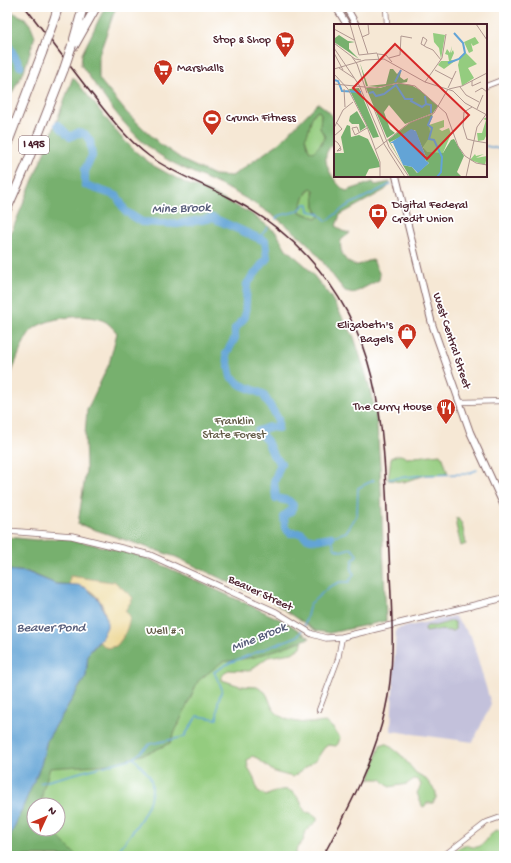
<svg xmlns="http://www.w3.org/2000/svg" width="511" height="863" viewBox="0 0 511 863" font-family="'Gochi Hand',sans-serif">
  <rect width="100%" height="100%" fill="#fff"/>
  <filter id="ink" filterUnits="userSpaceOnUse"><feTurbulence type="fractalNoise" baseFrequency=".025" numOctaves="2"/><feDisplacementMap in="SourceGraphic" scale="8" xChannelSelector="R" yChannelSelector="G"/><feConvolveMatrix kernelMatrix="1 2 1 2 8 2 1 2 1" color-interpolation-filters="sRGB"/></filter>
  <filter id="wash" filterUnits="userSpaceOnUse"><feTurbulence type="fractalNoise" baseFrequency=".012" numOctaves="4" result="noise"/><feDisplacementMap in="SourceGraphic" scale="16" xChannelSelector="R" yChannelSelector="G"/><feGaussianBlur stdDeviation="0.9" result="paint"/><feColorMatrix in="noise" values="0 0 0 0 0 0 0 0 0 0 0 0 0 0 0 0 0 1.4 0 .05"/><feComposite in="paint" operator="in"/></filter>
  <g filter="url(#wash)">
    <rect width="100%" height="100%" fill="#f6e8d5"/>
    <path fill="#c3c1db" d="M454 616 471 636 491 704 473 742 391 731 396 629Z"/>
    <path fill="#94cc7f" stroke="#6f7655" fill-rule="evenodd" d="M319 111 321 114 320 128 325 137 320 145 313 152 309 150 305 138C312 128 308 114 319 111Z
      M311 188 314 190 315 207 320 216 316 218 300 212C300 206 306 192 311 188Z
      M440 454 443 458 448 474 426 475 403 482 388 480 391 458C396 455 401 453 406 458Z
      M457 517 462 524 466 544 461 546 456 525Z
      M452 621 455 622V630L452 631 437 630 426 632 425 628 427 626H435Z
      M303 638 301 647 292 653 268 657 249 671 228 670 222 676V680L240 686 257 687 265 692C269 697 270 704 273 709 284 724 308 724 325 722L333 728 340 738 338 744 336 746 328 745 324 748 316 760 293 777 274 772 257 758 252 756 247 761 248 767 255 781 257 790 266 796C288 784 296 789 305 812L311 813 317 817V821L306 831 303 841 297 848 295 856H9L47 760 176 727 179 725V717L193 668ZM34 805H58V829H34Z
      M386 743 401 755 416 773 425 778 436 792V798L433 803H427L424 807 422 806 417 793 421 785 418 780 414 779 407 784 389 787 381 779H370L380 745Z
      M498 830 504 831V856H449L454 850 467 845C481 852 485 841 494 831Z"/>
    <path fill="#77b06e" stroke="#60684c" fill-rule="evenodd" d="M105 7H116L99 55V79L127 113 160 144 186 162 214 175 232 176 279 143 318 103 326 109 335 119V143C333 145 329 147 328 150 320 162 336 185 346 191L373 182 375 185 390 182V185L385 190 340 215 336 226 342 231 350 233 341 240C339 250 344 265 358 265 363 264 368 260 373 260L380 275 379 280 354 293 345 291C332 276 322 259 309 245 292 228 266 210 245 198 215 180 179 170 151 149 122 126 102 94 81 65L82 54ZM319 111 321 114 320 128 325 137 320 145 313 152 309 150 305 138C311 129 309 120 315 112ZM311 188 314 190 315 207 320 216 316 218 300 212C300 205 305 197 308 190Z
      M7 10 25 18 31 26 35 36 24 71 7 102Z
      M73 77 120 136 136 152 154 166 187 184 207 191 250 213 276 232 286 249 306 266 330 296 354 337 366 375 376 414 380 466 386 621 330 633 316 631 267 598 245 590 176 557 78 524 86 470 85 435 87 410 109 364 117 333C114 329 110 325 106 322 89 312 46 317 32 330 22 340 12 373 7 387V243L53 131Z
      M7 537 37 540 63 538 128 552 151 560 286 622 310 638 255 657 222 662 198 681 170 743 151 752 112 764 50 768 43 790 41 805H34V829H50L77 856H7V844L43 758 47 740 86 676 88 654 99 642 78 585 56 584 28 572 7 570Z"/>
    <path fill="#eeda9e" stroke="#9c7c64" d="M70 576 112 582 114 581 133 598 125 611 130 616C128 628 124 638 116 646L107 648 99 642C114 616 101 585 69 585Z"/>
    <path fill="#63a4d6" stroke="#566280" d="M7 570 27 572 56 584 78 585 86 588 99 600 107 619V627L102 637 88 654 86 676 47 740 41 765 7 844Z"/>
    <g fill="none" stroke-linecap="round" stroke-linejoin="round">
      <path stroke="#63a4d6" stroke-width="1.5" d="M486 146 504 150
        M276 219 278 216 298 211 305 204H308L309 211 318 213 327 221 345 207 391 184
        M259 238 268 227
        M389 479 424 475 466 474 477 470
        M304 627 310 604 329 587 340 582H349L354 574 351 570 353 560 357 555 351 548 341 551 335 549 331 537 346 532 357 515 358 488 374 480
        M40 783 134 758
        M117 856V852C130 835 160 800 150 777 147 771 138 764 134 758L150 744 184 737 197 716 217 719 218 702 222 689 214 672 229 663 298 636 302 630"/>
      <path stroke="#63a4d6" stroke-width="8" d="M7 43 20 66
        M58 125 70 137 77 133 85 134 90 141 92 156 85 169V185L117 196 125 211 142 222 177 224 213 218 265 241 267 258 247 284 245 317 235 329V338L226 354 231 377 241 385 263 394 278 419V428L269 427 258 431 267 441 273 455 281 463 274 482 276 498 289 501 293 505 292 510 284 516 285 528 290 533H301C310 543 319 539 331 537"/>
    </g>
  </g>
  <g filter="url(#ink)">
    <g fill="none" stroke-linecap="round" stroke-linejoin="round">
      <defs>
        <path id="minor" d="M386 7 387 25
          M452 7 453 8
          M486 86 504 79
          M460 402 504 401
          M319 710 338 659 342 637
          M443 856 487 822 504 816"/>
        <path id="tertiary" d="M7 531 72 536 150 555 276 612 312 634 326 638 342 637 504 598"/>
        <path id="secondary" d="M336 7 347 25
          M346 7 356 25
          M396 176 432 324 470 432 504 506"/>
        <path id="motorway" d="M55 17 58 7
          M74 39 83 7
          M74 46 96 7
          M7 145 42 53
          M7 209 26 166 64 69"/>
      </defs>
      <use href="#minor" stroke="#866566" stroke-width="6"/>
      <use href="#tertiary" stroke="#866566" stroke-width="7"/>
      <use href="#secondary" stroke="#866566" stroke-width="8"/>
      <use href="#motorway" stroke="#866566" stroke-width="10"/>
      <use href="#minor" stroke="#fff" stroke-width="4.5"/>
      <use href="#tertiary" stroke="#fff" stroke-width="5.5"/>
      <use href="#secondary" stroke="#fff" stroke-width="6"/>
      <use href="#motorway" stroke="#fff" stroke-width="8"/>
      <path stroke="#4a1f2b" stroke-width="1.5" d="M25 7C46 34 66 61 87 88 106 112 124 137 149 156 174 174 203 184 230 198 259 213 285 232 307 256 388 343 383 443 389 553 391 606 397 660 385 711 373 763 348 810 323 856"/>
      <defs>
        <path id="motorway-bridge" d="M42 53 55 17
          M64 69 72 45"/>
      </defs>
      <use href="#motorway-bridge" stroke="#866566" stroke-width="10" stroke-linecap="butt"/>
      <use href="#motorway-bridge" stroke="#fff" stroke-width="8"/>
    </g>
  </g>
  <defs>
    <symbol id="supermarket-pin" viewBox="-11 -11 22 30"><path d="M0 17L-7.5 6A9.5 9.5 0 1 1 7.5 6Z" fill="#c8321e" stroke="#fff"/><path d="M-6-5.5h2.5l.6 2H6L4.5 2H-2.5L-4.4-4H-6ZM-1.5 3.2a1.3 1.3 0 1 0 .1 0ZM3 3.2a1.3 1.3 0 1 0 .1 0Z" fill="#fff"/></symbol>
    <symbol id="stadium-pin" viewBox="-11 -11 22 30"><path d="M0 17L-7.5 6A9.5 9.5 0 1 1 7.5 6Z" fill="#c8321e" stroke="#fff"/><path d="M0-5a6.5 5 0 1 0 0 10a6.5 5 0 1 0 0-10ZM-3.5-1.8h7v3.6h-7Z" fill="#fff"/></symbol>
    <symbol id="bank-pin" viewBox="-11 -11 22 30"><path d="M0 17L-7.5 6A9.5 9.5 0 1 1 7.5 6Z" fill="#c8321e" stroke="#fff"/><path d="M-6-4H6V4H-6ZM0-2.3a2.3 2.3 0 1 0 0 4.6a2.3 2.3 0 1 0 0-4.6Z" fill="#fff"/></symbol>
    <symbol id="shop-pin" viewBox="-11 -11 22 30"><path d="M0 17L-7.5 6A9.5 9.5 0 1 1 7.5 6Z" fill="#c8321e" stroke="#fff"/><path d="M-5-2.5h2.3a2.7 3.5 0 0 1 5.4 0H5L5.5 6h-11ZM-1.5-2.5h3a1.5 2.3 0 0 0-3 0Z" fill="#fff"/></symbol>
    <symbol id="restaurant-pin" viewBox="-11 -11 22 30"><path d="M0 17L-7.5 6A9.5 9.5 0 1 1 7.5 6Z" fill="#c8321e" stroke="#fff"/><path d="M-5-6h1v4h1v-4h1v4h1v-4h1v5L-1.5 .5V6h-2V.5L-5-1ZM5-6V6H3V1.5H1.5Q1.5-4 5-6Z" fill="#fff"/></symbol>
  </defs>
  <g fill-rule="evenodd">
    <use href="#supermarket-pin" x="274" y="30" width="22" height="30"/>
    <use href="#supermarket-pin" x="152" y="58" width="22" height="30"/>
    <use href="#stadium-pin" x="201" y="108" width="22" height="30"/>
    <use href="#bank-pin" x="367" y="202" width="22" height="30"/>
    <use href="#shop-pin" x="396" y="322" width="22" height="30"/>
    <use href="#restaurant-pin" x="435" y="397" width="22" height="30"/>
  </g>
  <g text-anchor="middle" dominant-baseline="central" stroke-width="3.5" stroke-linejoin="round" paint-order="stroke">
    <rect fill="#fff" stroke="#80626b" stroke-width="1" x="19" y="136" width="30" height="18" rx="3"/>
    <g font-size="11" font-weight="bold" fill="#4a1f2b">
      <text x="34" y="145">I 495</text>
    </g>
    <g font-size="12" fill="#4a1f2b" stroke="#fff" text-anchor="end">
      <text x="271" y="41">Stop &amp; Shop</text>
      <text x="177" y="69" text-anchor="start">Marshalls</text>
      <text x="226" y="119" text-anchor="start">Crunch Fitness</text>
      <text x="392" y="206" text-anchor="start">Digital Federal<tspan x="392" dy="14">Credit Union</tspan></text>
      <text x="393" y="326">Elizabeth's<tspan x="393" dy="14">Bagels</tspan></text>
      <text x="432" y="408">The Curry House</text>
    </g>
    <g font-size="12" fill="#4a1f2b" stroke="#fff">
      <text transform="translate(451 341) rotate(72)">West Central Street</text>
      <text transform="translate(260 594) rotate(25)">Beaver Street</text>
    </g>
    <g font-size="12" fill="#645c48" stroke="#fff">
      <text x="234" y="422">Franklin<tspan x="234" dy="14">State Forest</tspan></text>
      <text x="165" y="632">Well # 1</text>
    </g>
    <g font-size="13" font-style="italic" fill="#555b78" stroke="#fff">
      <text transform="translate(181 209) rotate(-2)">Mine Brook</text>
      <text x="51" y="628">Beaver Pond</text>
      <text transform="translate(259 638) rotate(-22)">Mine Brook</text>
    </g>
  </g>
  <g transform="translate(334 24)">
    <rect width="153" height="153" fill="#f6e8d5"/>
    <path d="M99 9 111 11 107 35 105 24 100 18ZM141 13 145 19 139 22 137 19 139 27 135 29 130 18ZM118 22 117 29 119 26 120 29 117 36 121 37 110 45 104 41 107 37H115L114 31 111 30 113 25 116 29ZM132 29 143 40 134 44 140 54 128 62 124 41 126 33ZM99 91 95 101 110 96V103L105 105 108 107 115 104 117 110 109 129 95 133 88 121 93 101ZM153 93V110L150 116 144 117 143 109H148L152 96 149 95ZM141 130 142 132 150 130 142 134 153 132 151 141 136 136Z" fill="#94cc7f"/>
    <path d="M0 11 1 14 5 11 14 17 21 18 15 19V25L25 35 0 18ZM26 39 34 62 52 60 56 45H59L63 50 67 46 66 53 70 56 74 54 73 58 45 63 32 62ZM62 59 77 61 86 66 104 82 99 89 71 100 55 81 50 88 56 105 61 109 53 114 32 64H46ZM25 64 45 113H44L39 114 15 65ZM23 87 32 103 26 107 25 100H18L15 97 16 92ZM99 90 94 100 97 111 89 123 93 128 109 129 117 116 120 115 130 132 123 148 128 153H76L54 116 77 98ZM81 106 92 133 91 136 95 139 83 149 78 143 69 141 56 118ZM13 101 16 102 17 113 25 111 34 115 45 138 46 143 35 145 31 153H0V129H10L7 113Z" fill="#77b06e" fill-rule="evenodd"/>
    <path d="M77 105 82 107 92 133 91 136 95 139 84 149 78 143 69 141 59 119H56Z" fill="#63a4d6"/>
    <path fill="none" stroke="#63a4d6" stroke-width="2" d="M114 39 125 35 131 29 129 19 120 9M0 56 4 57 8 67 27 68M61 58 67 46M35 69 39 68 42 72 50 70 62 61 71 75H78L77 77 88 83 92 80M91 72 92 80 97 81V89M98 92 94 101 98 104 95 115 100 116 108 133 107 148 103 153"/>
    <path fill="none" stroke="#b19891" stroke-width="1" d="M16 0 25 31 43 29 45 36M24 0 34 30M142 0 153 16M0 5 20 16M28 13 35 10 34 0M0 19 21 35 27 36M90 22 93 16 89 13 87 20 89 21 92 23 99 26 107 36M0 24 25 61 50 120 71 153M0 29 9 46M44 30 52 31 58 38M18 33 23 40 33 69M55 34 66 31 67 12 78 14M5 44 20 54M0 45 31 36 50 35 91 58 119 67 131 79 153 91M101 46 118 55M0 50 14 65 32 100 46 138V153M138 57V62L147 58M91 58 108 34 112 10M0 60 41 64 64 59 81 62 112 89 124 122 131 132 142 139 153 141M126 63 132 71 145 78M114 64 122 47M10 65 11 83M115 65 128 62 153 49M141 68 148 64 153 68M138 83 130 88 129 102 133 115 141 117M40 85 55 123 75 153M143 85 149 71M0 104 9 86 19 78M25 108 23 103 18 104 21 111 33 104M0 112 8 105 2 98M0 116 4 119 5 121 6 122 7 126 3 127 6 124M141 117 153 119M41 126 75 99 100 89 114 65M132 153 143 103 153 89"/>
    <path fill="#d62828" fill-opacity="0.15" stroke="#d62828" stroke-width="2" d="M61 20 135 91 93 135 19 64Z"/>
    <rect width="153" height="153" fill="none" stroke="#4a1f2b" stroke-width="2"/>
  </g>
  <rect width="511" height="863" fill="none" stroke="#fff" stroke-width="24"/>
  <g transform="translate(46 817) rotate(46)"><circle r="19" fill="#ffffff" stroke="#b7a5aa"/>
  <path d="M0-3L7 15L0 10L-7 15Z" fill="#c8321e"/>
  <text y="-6" font-size="11" font-weight="bold" text-anchor="middle" fill="#4a1f2b">N</text>
  </g>
</svg>
